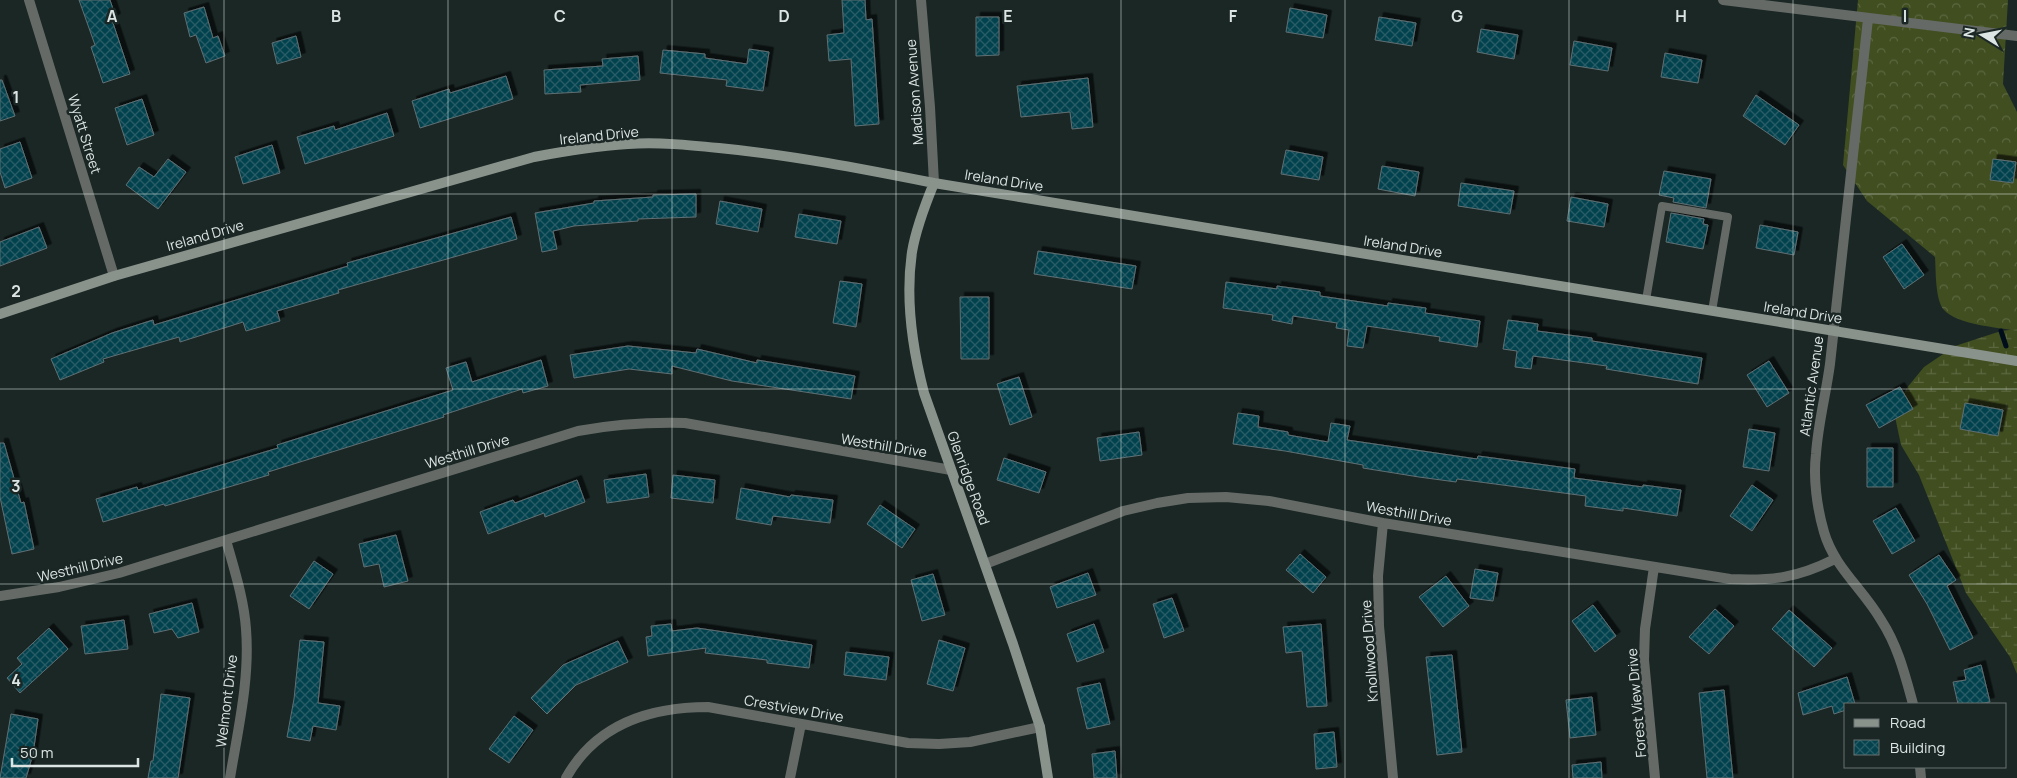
<svg xmlns="http://www.w3.org/2000/svg" width="2017" height="778" viewBox="0 0 2017 778" font-family="Manrope,sans-serif">
  <defs>
    <pattern id="forest-crowns" width="20" height="18" patternUnits="userSpaceOnUse" patternTransform="scale(1.25)"><rect width="20" height="18" fill="#414e20"/><path d="M2 6a3 3 0 1 1 6 0M12 15a3 3 0 1 1 6 0" fill="none" stroke="#5c6740"/></pattern>
    <pattern id="wetland-marsh" width="20" height="14" patternUnits="userSpaceOnUse" patternTransform="scale(1.25)"><rect width="20" height="14" fill="#414e20"/><path d="M1 5h8M5 5V1M11 12h8M15 12V8" fill="none" stroke="#5c6740"/></pattern>
    <pattern id="building-cross-hatch" width="8" height="8" patternUnits="userSpaceOnUse" patternTransform="scale(1.25)"><rect width="8" height="8" fill="#04424d"/><path d="M0 0l8 8M0 8l8-8" fill="none" stroke="#285d66"/></pattern>
    <filter id="shadow"><feDropShadow dx="4.5" dy="-4.5" stdDeviation="0" flood-color="#0009"/></filter>
  </defs>
  <rect width="100%" height="100%" fill="#1a2725"/>
  <path fill="url(#forest-crowns)" d="M1858 0H2008L2003 84 2017 112V331C1997 327 1958 325 1944 310 1935 300 1936 271 1935 257L1867 201 1843 165Z"/>
  <path fill="url(#wetland-marsh)" d="M2017 329V674L2010 657 1966 593 1919 475 1901 445 1894 412 1906 389 1924 367 1955 346 2001 331Z"/>
  <g fill="none" stroke-linecap="round" stroke-linejoin="round">
    <path stroke="#000d1b" stroke-width="5" d="M2001 331 2006 346"/>
  </g>
  <path fill="url(#building-cross-hatch)" stroke="#606f73" filter="url(#shadow)" d="M79 0H110L116 18 112 20 130 74 103 83 91 47 95 45Z
    M842 0H865L866 20 872 19 879 124 855 126 851 59 829 61 827 35 844 33Z
    M204 7 213 38 218 36 225 56 206 63 196 35 190 37 184 13Z
    M1290 8 1327 15 1323 38 1286 32Z
    M976 17H999V55L976 56Z
    M1379 17 1416 23 1412 46 1375 40Z
    M1481 29 1518 35 1514 59 1477 52Z
    M296 36 301 57 277 64 272 43Z
    M1574 41 1612 48 1608 71 1570 65Z
    M749 49 769 52 763 91 726 86 727 80 660 73 663 50 705 54V58L747 64Z
    M1665 53 1702 60 1698 83 1661 77Z
    M638 56 640 80 580 85 581 92 545 94 544 70 603 66 602 59Z
    M506 76 513 99 420 128 412 101 449 89 450 93Z
    M1088 78 1093 127 1072 129 1070 112 1021 117 1017 86Z
    M0 80H2L15 116 0 121Z
    M1756 95 1799 125 1785 145 1743 116Z
    M142 99 154 135 127 145 115 108Z
    M387 113 394 136 305 164 297 137 334 126 335 130Z
    M20 142 32 178 5 188 0 172V149Z
    M272 145 280 173 243 184 235 157Z
    M1286 150 1323 157 1319 180 1281 174Z
    M168 159 186 172 158 209 126 185 139 167 154 177Z
    M1993 159 2016 162 2013 183 1990 180Z
    M1382 166 1419 172 1415 196 1378 189Z
    M1664 171 1711 179 1706 208 1673 202 1674 198 1659 195Z
    M1461 183 1514 191 1510 214 1458 206Z
    M696 194V217L638 219V221L574 226 553 231 557 249 542 252 535 213 594 203V201L653 197V195Z
    M1571 197 1608 204 1604 227 1567 221Z
    M720 201 762 209 758 232 716 224Z
    M1671 213 1704 219 1703 224 1708 225 1703 249 1666 242Z
    M799 214 841 221 837 244 795 237Z
    M511 217 517 239 338 290 339 293 277 311 280 321 246 331 243 322 180 342 179 337 103 359 104 362 60 380 51 359 112 333 153 320 154 325 348 266 347 263Z
    M1760 225 1798 232 1794 255 1756 248Z
    M39 227 47 248 0 266V242Z
    M1902 244 1924 275 1904 289 1883 257Z
    M1038 251 1136 266 1132 289 1034 274Z
    M840 281 862 284 856 327 833 323Z
    M1226 282 1277 289V286L1320 292V296L1388 306V303L1426 308 1425 313 1480 321 1477 347 1439 341 1440 337 1367 326 1363 348 1347 346 1349 330 1336 328 1337 323 1293 316 1292 324 1272 320 1273 315 1223 308Z
    M960 297H989V359H961Z
    M1508 320 1538 324 1537 331 1592 338V341L1702 358 1698 384 1606 369 1607 366 1533 356 1531 369 1515 367 1517 351 1503 349Z
    M628 346 696 353 697 349 757 363V360L855 376 851 399 732 381 672 366V374L629 369 574 378 570 355Z
    M541 360 548 386 523 393 522 389 443 415 444 417 268 472 269 475 165 506 164 504 103 522 96 499 137 487 138 490 278 448 277 445 453 390 446 368 466 362 472 382Z
    M1769 361 1789 393 1767 407 1747 375Z
    M1019 377 1032 417 1010 425 997 384Z
    M1900 387 1913 409 1879 428 1866 405Z
    M1965 403 2003 410 1998 436 1960 429Z
    M1238 413 1259 416 1258 427 1288 432V435L1328 442 1331 423 1350 426 1347 440 1477 459 1478 456 1575 469 1574 478 1643 487V485L1681 490 1677 516 1623 508V511L1585 506 1586 496 1457 479 1456 482 1419 477 1363 468V465L1285 451 1233 444Z
    M1749 429 1775 433 1769 471 1743 467Z
    M1139 432 1142 455 1100 461 1097 438Z
    M0 443H4L21 503 24 502 34 549 12 554 0 497Z
    M1867 448H1893V487H1867Z
    M1004 458 1046 472 1039 493 997 480Z
    M646 474 649 497 607 503 604 480Z
    M673 475 715 480 713 503 671 498Z
    M577 480 585 502 545 517 544 513 488 534 480 512 513 500 515 503Z
    M1752 485 1773 500 1752 531 1730 516Z
    M741 488 790 497 791 495 833 500 830 523 773 516 771 525 736 519Z
    M880 505 915 529 902 548 867 524Z
    M1896 508 1915 541 1892 554 1873 521Z
    M396 535 408 581 384 587 379 564 364 567 359 544Z
    M1300 554 1326 577 1313 593 1286 570Z
    M1939 555 1956 580 1947 586 1973 638 1950 650 1927 604 1909 575Z
    M314 561 333 574 309 609 290 596Z
    M1475 569 1498 573 1493 601 1470 598Z
    M1088 573 1096 595 1057 608 1050 587Z
    M933 574 945 615 922 621 911 580Z
    M1446 576 1469 606 1443 627 1419 597Z
    M1172 598 1184 631 1164 638 1153 604Z
    M192 603 199 632 178 638 172 629 154 633 149 614Z
    M1593 605 1616 636 1595 652 1572 621Z
    M1715 609 1734 626 1709 654 1689 637Z
    M1789 610 1832 648 1814 667 1772 629Z
    M124 620 128 649 85 654 81 626Z
    M671 624 672 631 697 628 812 645 809 668 767 663V660L705 653 706 648 648 656 646 637 652 636 651 626Z
    M1094 624 1104 652 1077 662 1067 634Z
    M1321 624 1327 706 1307 707 1302 651 1286 653 1283 627Z
    M49 628 68 649 20 693 7 678 22 664 17 658Z
    M300 640 324 642 318 703 340 706 336 730 313 726 310 741 287 737 294 699Z
    M939 640 965 648 953 691 927 684Z
    M618 641 628 662 576 685 547 714 531 698 563 665Z
    M846 652 889 657 886 680 844 675Z
    M1452 655 1462 752 1437 755 1426 657Z
    M1981 665 1990 702 1978 704H1958L1953 682 1966 680 1964 670Z
    M1847 677 1855 704H1846V710L1834 714 1832 706 1803 715 1798 693Z
    M1100 683 1110 724 1087 729 1077 688Z
    M1724 690 1733 778H1707L1699 693Z
    M161 694 190 698 178 778H148L151 761H153Z
    M1592 697 1596 735 1570 738 1566 700Z
    M11 714 38 719 33 754 26 778H0Z
    M514 716 533 730 509 763 489 749Z
    M1334 732 1337 767 1316 769 1314 734Z
    M1115 751 1117 778H1094L1092 754Z
    M1601 762 1602 778H1573L1572 765Z"/>
  <g fill="none" stroke-linecap="round" stroke-linejoin="round">
    <path stroke="#656a66" stroke-width="8" d="M1646 300 1662 206 1728 217 1712 311"/>
    <path stroke="#656a66" stroke-width="10" d="M29 0 114 276
      M921 0 930 107 934 183
      M1723 0 2017 36
      M1868 19C1855 134 1843 249 1830 364 1826 394 1818 424 1816 454 1813 478 1817 508 1824 532 1834 567 1863 589 1881 620 1898 646 1905 675 1913 704
      M1383 523 1378 576 1379 626 1393 778
      M226 540C234 569 244 599 246 629 250 679 238 729 230 778
      M985 564 1123 511 1157 503 1188 498 1226 497 1269 501 1383 523 1730 579C1772 581 1797 578 1835 559
      M1654 567 1645 629 1644 660 1655 778
      M0 596 59 587 119 573 578 431C616 424 646 422 685 423L951 470
      M1920 767 1921 778
      M566 778C596 724 650 707 708 707L908 743 939 744 970 742 1040 727
      M790 778 801 724"/>
    <path stroke="#8a928c" stroke-width="10" d="M934 183C925 205 916 228 912 252 905 300 912 347 924 393L1013 644 1040 727 1048 778
      M0 314 114 276 534 157C565 151 596 146 628 144 659 142 689 145 719 148 792 155 863 169 934 183L2017 361"/>
  </g>
  <path fill="none" stroke="#dce5e3" stroke-width="1" stroke-opacity="0.55" d="M224 0V778M448 0V778M672 0V778M896 0V778M1121 0V778M1345 0V778M1569 0V778M1793 0V778M0 194H2017M0 389H2017M0 584H2017"/>
  <g text-anchor="middle" dominant-baseline="central" stroke-width="5" stroke-linejoin="round" paint-order="stroke">
    <g font-size="14" fill="#dce5e3" stroke="#1a2725">
      <text transform="translate(914 92) rotate(-94)">Madison Avenue</text>
      <text transform="translate(85 134) rotate(73)">Wyatt Street</text>
      <text transform="translate(599 135) rotate(-6)">Ireland Drive</text>
      <text transform="translate(1004 180) rotate(9)">Ireland Drive</text>
      <text transform="translate(205 235) rotate(-16)">Ireland Drive</text>
      <text transform="translate(1403 246) rotate(9)">Ireland Drive</text>
      <text transform="translate(1803 312) rotate(9)">Ireland Drive</text>
      <text transform="translate(1811 386) rotate(-82)">Atlantic Avenue</text>
      <text transform="translate(884 445) rotate(9)">Westhill Drive</text>
      <text transform="translate(467 451) rotate(-17)">Westhill Drive</text>
      <text transform="translate(969 478) rotate(70)">Glenridge Road</text>
      <text transform="translate(1409 513) rotate(10)">Westhill Drive</text>
      <text transform="translate(80 567) rotate(-13)">Westhill Drive</text>
      <text transform="translate(1369 651) rotate(-94)">Knollwood Drive</text>
      <text transform="translate(226 701) rotate(-83)">Welmont Drive</text>
      <text transform="translate(1636 703) rotate(-95)">Forest View Drive</text>
      <text transform="translate(794 708) rotate(10)">Crestview Drive</text>
    </g>
  </g>
  <g font-size="16" text-anchor="middle" font-weight="bold" fill="#dce5e3" stroke="#1a2725" stroke-width="5" stroke-linejoin="round" paint-order="stroke">
    <text x="112" y="22">A</text>
    <text x="336" y="22">B</text>
    <text x="560" y="22">C</text>
    <text x="784" y="22">D</text>
    <text x="1008" y="22">E</text>
    <text x="1233" y="22">F</text>
    <text x="1457" y="22">G</text>
    <text x="1681" y="22">H</text>
    <text x="1905" y="22">I</text>
    <text x="16" y="103">1</text>
    <text x="16" y="297">2</text>
    <text x="16" y="492">3</text>
    <text x="16" y="686">4</text>
  </g>
  <rect x="1844" y="703" width="162" height="65" fill="#1a2725" stroke="#687371"/>
  <rect x="1854" y="719" width="25" height="8" fill="#8a928c" stroke="#687371"/>
  <text x="1890" y="728" font-size="15" fill="#dce5e3">Road</text>
  <rect x="1854" y="740" width="25" height="15" fill="url(#building-cross-hatch)" stroke="#687371"/>
  <text x="1890" y="753" font-size="15" fill="#dce5e3">Building</text>
  <g transform="translate(1982 35) rotate(280)" stroke="#1a2725" stroke-width="4" paint-order="stroke">
  <path d="M0-4L9 19L0 12L-9 19Z" fill="#dce5e3"/>
  <text y="-8" font-size="14" font-weight="bold" text-anchor="middle" fill="#dce5e3">N</text>
  </g>
  <path d="M12 758v8h126v-8" fill="none" stroke="#dce5e3" stroke-width="2.5"/>
  <text x="20" y="758" font-size="15" fill="#dce5e3" stroke="#1a2725" stroke-width="4" paint-order="stroke">50 m</text>
</svg>
